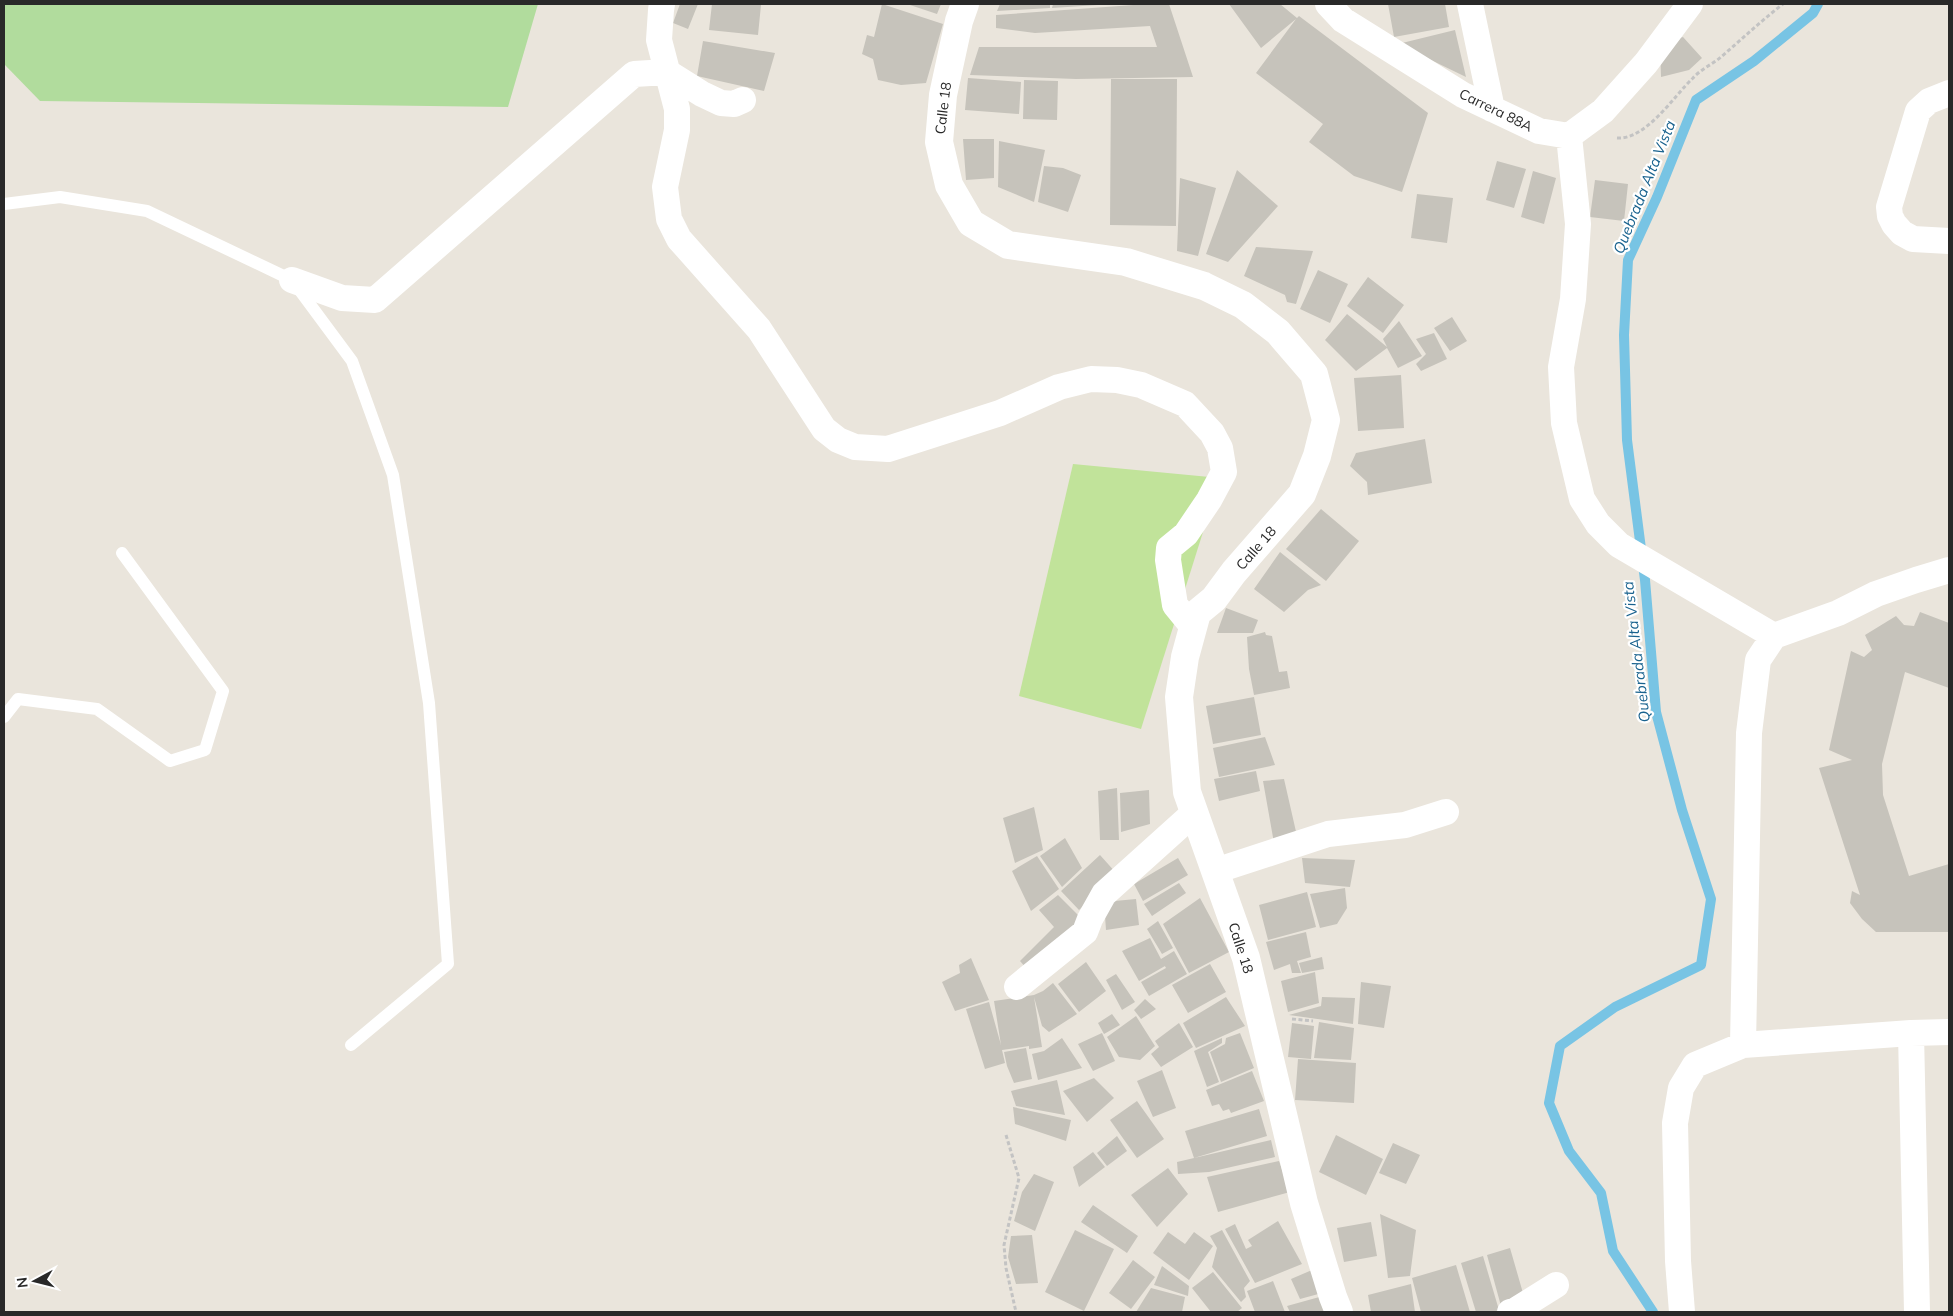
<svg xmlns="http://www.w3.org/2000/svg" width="1953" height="1316" viewBox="0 0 1953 1316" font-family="Mulish,sans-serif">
  <rect width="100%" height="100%" fill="#eae5dc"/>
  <path fill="#b1dc9d" d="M4 4H538L508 107 40 101 4 64Z"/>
  <path fill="#c1e39a" d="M1073 464 1220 478 1141 729 1019 696Z"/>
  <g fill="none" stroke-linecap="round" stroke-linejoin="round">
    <path stroke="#78c4e4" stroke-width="10" d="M1653 1312 1613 1251 1601 1193 1569 1151 1549 1103 1560 1046 1615 1007 1701 965 1711 899 1682 810 1656 712 1645 580 1627 440 1624 335 1628 260 1657 197 1696 100 1754 61 1813 13 1818 4"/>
  </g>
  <path fill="#c6c3bb" d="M680 4H698L688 29 673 23Z
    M712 4 761 5 758 35 709 30Z
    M882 4 943 24 926 83 901 85 878 80 873 59 862 54 867 35 874 37Z
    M907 4H941L937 14Z
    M1000 4H1050V8L997 11Z
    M1053 4H1098V5L1052 8Z
    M1147 4H1169L1193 77 1076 79 970 75 979 47H1157L1150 26 1035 33 996 28V15Z
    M1229 4H1280L1297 18 1299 16 1428 113 1402 192 1354 176 1309 142 1323 124 1256 73 1296 19 1261 48Z
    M1388 4H1445L1449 27 1394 37Z
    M1455 30 1466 77 1398 44Z
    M1683 37 1702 58 1689 70 1661 77 1660 44Z
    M703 41 775 53 764 91 697 76Z
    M968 78 1021 82 1019 114 965 110Z
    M1111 79H1177L1176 226 1110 225Z
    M1024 80 1058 81 1057 120 1023 119Z
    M963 139H994V178L966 180Z
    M999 141 1045 150 1034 202 998 187Z
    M1497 161 1526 169 1514 208 1486 200Z
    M1044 166 1063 168 1081 175 1068 212 1038 202Z
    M1237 170 1278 206 1228 262 1206 254Z
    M1533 171 1556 178 1544 224 1521 217Z
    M1180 178 1216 188 1198 256 1177 251Z
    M1595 180 1628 184 1624 221 1590 217Z
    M1417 194 1453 198 1447 243 1411 238Z
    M1256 247 1313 251 1296 304 1287 302 1285 295 1244 276Z
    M1318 270 1348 284 1330 323 1300 309Z
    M1368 277 1404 305 1383 333 1347 306Z
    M1347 314 1387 347 1383 339 1399 321 1422 356 1398 368 1387 348 1356 371 1325 340Z
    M1452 317 1467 341 1450 351 1434 328Z
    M1434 333 1447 359 1421 371 1416 364 1426 354 1416 339Z
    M1401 375 1404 428 1358 431 1354 378Z
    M1425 439 1432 483 1368 495 1367 482 1350 466 1356 453Z
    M1321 509 1359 541 1326 581 1286 549Z
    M1280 552 1321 585 1308 590 1284 612 1254 589Z
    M1226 608 1258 620 1253 633H1217Z
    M1920 612 1949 623V688L1905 672 1882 764 1883 795 1909 876 1949 864V932H1876L1862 919 1850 903 1852 891 1860 895 1819 768 1852 760 1829 750 1851 651 1864 657 1872 650 1865 635 1896 616 1904 625 1914 626Z
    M1265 632 1266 635 1272 636 1279 672 1287 671 1290 688 1254 695 1249 669 1247 637Z
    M1254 697 1261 735 1213 744 1206 706Z
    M1265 737 1275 765 1219 777 1213 748Z
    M1256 771 1260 791 1219 801 1214 779Z
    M1284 779 1297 836 1274 843 1263 781Z
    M1117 788 1119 840H1100L1098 791Z
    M1149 790 1150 824 1121 832 1120 793Z
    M1034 807 1043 850 1015 863 1003 818Z
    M1065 838 1082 868 1062 887 1040 856Z
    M1100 855 1117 874 1079 910 1061 891Z
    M1037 856 1059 889 1031 911 1012 871Z
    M1178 858 1188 875 1143 901 1134 884Z
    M1302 858 1355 860 1350 887 1305 883Z
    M1179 883 1186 893 1152 916 1144 904Z
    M1345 888 1347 908 1337 924 1320 928 1310 894Z
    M1307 892 1316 927 1268 940 1259 905Z
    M1058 895 1082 919 1027 969 1020 961 1054 927 1039 910Z
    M1200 898 1229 952 1189 973 1163 924Z
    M1136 899 1139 925 1106 930 1104 902Z
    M1158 921 1173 948 1162 954 1147 929Z
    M1306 932 1311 957 1297 961 1301 973H1292L1290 964 1274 970 1266 942Z
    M1150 938 1161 959 1174 951 1187 974 1149 996 1141 982 1166 968 1162 961 1165 966 1139 981 1122 951Z
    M1322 957 1324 969 1302 973 1299 963Z
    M971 958 989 1000 955 1011 942 982 960 973 959 965Z
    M1086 962 1106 991 1079 1012 1058 984Z
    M1210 964 1226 992 1188 1013 1172 985Z
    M1315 972 1319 1003 1288 1012 1281 981Z
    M1116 974 1135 1002 1122 1010 1106 980Z
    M1361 982 1391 986 1384 1028 1358 1024Z
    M1053 983 1077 1014 1049 1032 1042 1026 1034 997 1042 1047 1029 1049V1046L1002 1050 1005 1063 985 1069 966 1009 989 1002 1001 1045 994 1001 1034 995 1043 991Z
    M1226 997 1245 1026 1196 1048 1183 1023Z
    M1322 997 1355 998 1353 1024 1289 1015 1321 1006Z
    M1145 999 1156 1009 1141 1019 1134 1010Z
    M1112 1014 1120 1025 1104 1034 1098 1023Z
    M1136 1016 1155 1046 1140 1060 1119 1057 1107 1037Z
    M1319 1022 1354 1028 1351 1060 1314 1058Z
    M1179 1023 1193 1047 1161 1067 1151 1054 1159 1047 1155 1041Z
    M1292 1023 1314 1026 1311 1059 1288 1057Z
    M1102 1033 1115 1061 1093 1071 1078 1044Z
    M1240 1033 1254 1068 1221 1082 1210 1052 1225 1044 1226 1038Z
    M1062 1038 1082 1068 1038 1080 1032 1054 1044 1051Z
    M1222 1038V1043L1208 1052 1219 1082 1207 1087 1194 1051Z
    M1026 1048 1032 1079 1014 1083 1007 1066 1004 1052Z
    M1298 1059 1356 1063 1354 1103 1295 1100Z
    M1162 1070 1176 1108 1153 1117 1137 1081Z
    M1252 1071 1264 1101 1231 1113 1229 1109 1223 1111 1219 1104 1212 1106 1206 1090Z
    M1094 1078 1114 1098 1087 1122 1063 1091Z
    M1057 1080 1065 1115 1016 1106 1011 1091Z
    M1137 1101 1164 1139 1137 1158 1110 1120Z
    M1013 1107 1071 1120 1066 1141 1015 1124Z
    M1259 1109 1267 1136 1194 1158 1185 1131Z
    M1336 1135 1383 1159 1366 1195 1319 1172Z
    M1117 1136 1127 1151 1107 1166 1097 1153Z
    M1271 1140 1275 1157 1209 1172 1178 1174 1177 1162Z
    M1393 1143 1420 1155 1406 1184 1379 1173Z
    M1093 1152 1105 1167 1079 1187 1073 1167Z
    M1279 1161 1290 1192 1218 1212 1207 1177Z
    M1168 1168 1188 1194 1157 1227 1131 1195Z
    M1034 1174 1054 1182 1035 1231 1014 1221 1022 1192Z
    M1093 1205 1138 1236 1127 1253 1081 1222Z
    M1380 1214 1416 1230 1410 1276 1388 1278Z
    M1278 1221 1302 1264 1255 1283 1225 1229 1235 1224 1246 1249 1252 1246 1248 1240Z
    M1371 1222 1377 1256 1344 1262 1337 1228Z
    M1075 1230 1114 1249 1084 1311 1045 1292Z
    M1222 1230 1250 1281 1244 1288 1246 1297 1241 1302 1212 1267 1217 1248 1210 1236Z
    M1168 1232 1185 1244 1194 1232 1213 1246 1189 1280 1153 1253Z
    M1032 1235 1038 1283 1016 1284 1008 1257 1011 1236Z
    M1510 1248 1525 1300 1501 1306 1487 1255Z
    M1483 1256 1499 1310 1493 1312H1476L1461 1263Z
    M1133 1260 1155 1277 1131 1309 1109 1293Z
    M1456 1265 1470 1312H1421L1412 1278Z
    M1162 1266 1189 1286 1188 1296 1154 1285Z
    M1312 1270 1322 1293 1300 1299 1291 1279Z
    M1213 1272 1242 1308 1237 1312H1211L1192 1288Z
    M1273 1281 1285 1312H1255L1247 1291Z
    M1411 1284 1415 1312H1371L1368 1295Z
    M1151 1288 1185 1297 1182 1312H1136Z
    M1323 1296 1325 1312H1290L1287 1306Z"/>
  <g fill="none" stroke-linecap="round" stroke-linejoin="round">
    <path stroke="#c3c3c3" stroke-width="3" stroke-dasharray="4 2.5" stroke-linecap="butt" d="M1617 138C1646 140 1674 96 1693 78 1701 69 1713 64 1721 57 1742 39 1761 21 1783 4
      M1292 1019 1313 1021
      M1006 1135 1019 1178 1004 1245 1006 1268 1016 1312"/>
    <path stroke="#fff" stroke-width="12" d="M4 204 60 197 147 211 292 280 352 361 393 475 429 703 448 964 351 1045
      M4 717 18 699 97 709 170 761 205 750 223 691 122 553"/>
    <path stroke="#fff" stroke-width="26" d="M662 4 661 10 659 40 677 109V130L665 187 669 219 679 239 759 329 824 429 838 440 855 447 888 449 1000 413 1059 387 1091 379 1117 380 1141 385 1185 404 1212 433 1220 448 1224 472 1209 500 1186 534 1169 548 1168 560 1175 605 1193 627
      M1328 4 1343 20 1463 95 1539 131 1569 136 1603 111 1646 63 1690 4
      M1470 4 1492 109
      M1949 93 1929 101 1918 111 1889 207 1890 216 1894 224 1902 233 1913 239 1949 241
      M1569 136 1578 224 1573 299 1561 367 1564 423 1582 499 1598 524 1619 545 1774 636
      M292 280 342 298 375 300 634 74 667 72 702 94 721 103 734 104 743 100
      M1215 871 1328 834 1405 825 1446 812
      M1017 987 1085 932 1090 919 1104 894 1194 813
      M1911 1033 1917 1312
      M1743 1045 1749 733 1758 660 1774 636 1838 613 1876 594 1916 580 1949 570
      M1510 1312 1516 1310 1556 1285
      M1682 1312 1678 1261 1675 1123 1681 1088 1695 1065 1743 1045 1911 1033 1949 1032"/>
    <path stroke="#fff" stroke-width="28" d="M965 4 959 21 943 95 939 142 949 185 971 223 1008 245 1126 262 1204 286 1243 305 1278 332 1314 374 1326 420 1317 456 1302 494 1234 572 1214 599 1197 613 1185 657 1179 697 1187 792 1246 958 1304 1203 1333 1297 1339 1312"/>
  </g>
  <g text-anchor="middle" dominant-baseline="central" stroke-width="4.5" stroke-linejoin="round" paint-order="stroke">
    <g font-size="14" fill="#292929" stroke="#fff">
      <text transform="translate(943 108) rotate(-83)">Calle 18</text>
      <text transform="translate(1496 110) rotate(26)">Carrera 88A</text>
      <text transform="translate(1256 548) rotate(-49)">Calle 18</text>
      <text transform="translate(1241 948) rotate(72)">Calle 18</text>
    </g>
    <g font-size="15" font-style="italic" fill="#19628e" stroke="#fff">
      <text transform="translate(1644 187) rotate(-68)">Quebrada Alta Vista</text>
      <text transform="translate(1636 652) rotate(-97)">Quebrada Alta Vista</text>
    </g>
  </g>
  <rect width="1953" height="1316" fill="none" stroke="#292929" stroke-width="10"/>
  <g transform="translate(35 1281) rotate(263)" stroke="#ffffff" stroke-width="4" paint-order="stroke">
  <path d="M0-4L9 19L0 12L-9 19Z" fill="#292929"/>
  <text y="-8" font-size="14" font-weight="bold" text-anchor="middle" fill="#292929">N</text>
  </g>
</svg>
